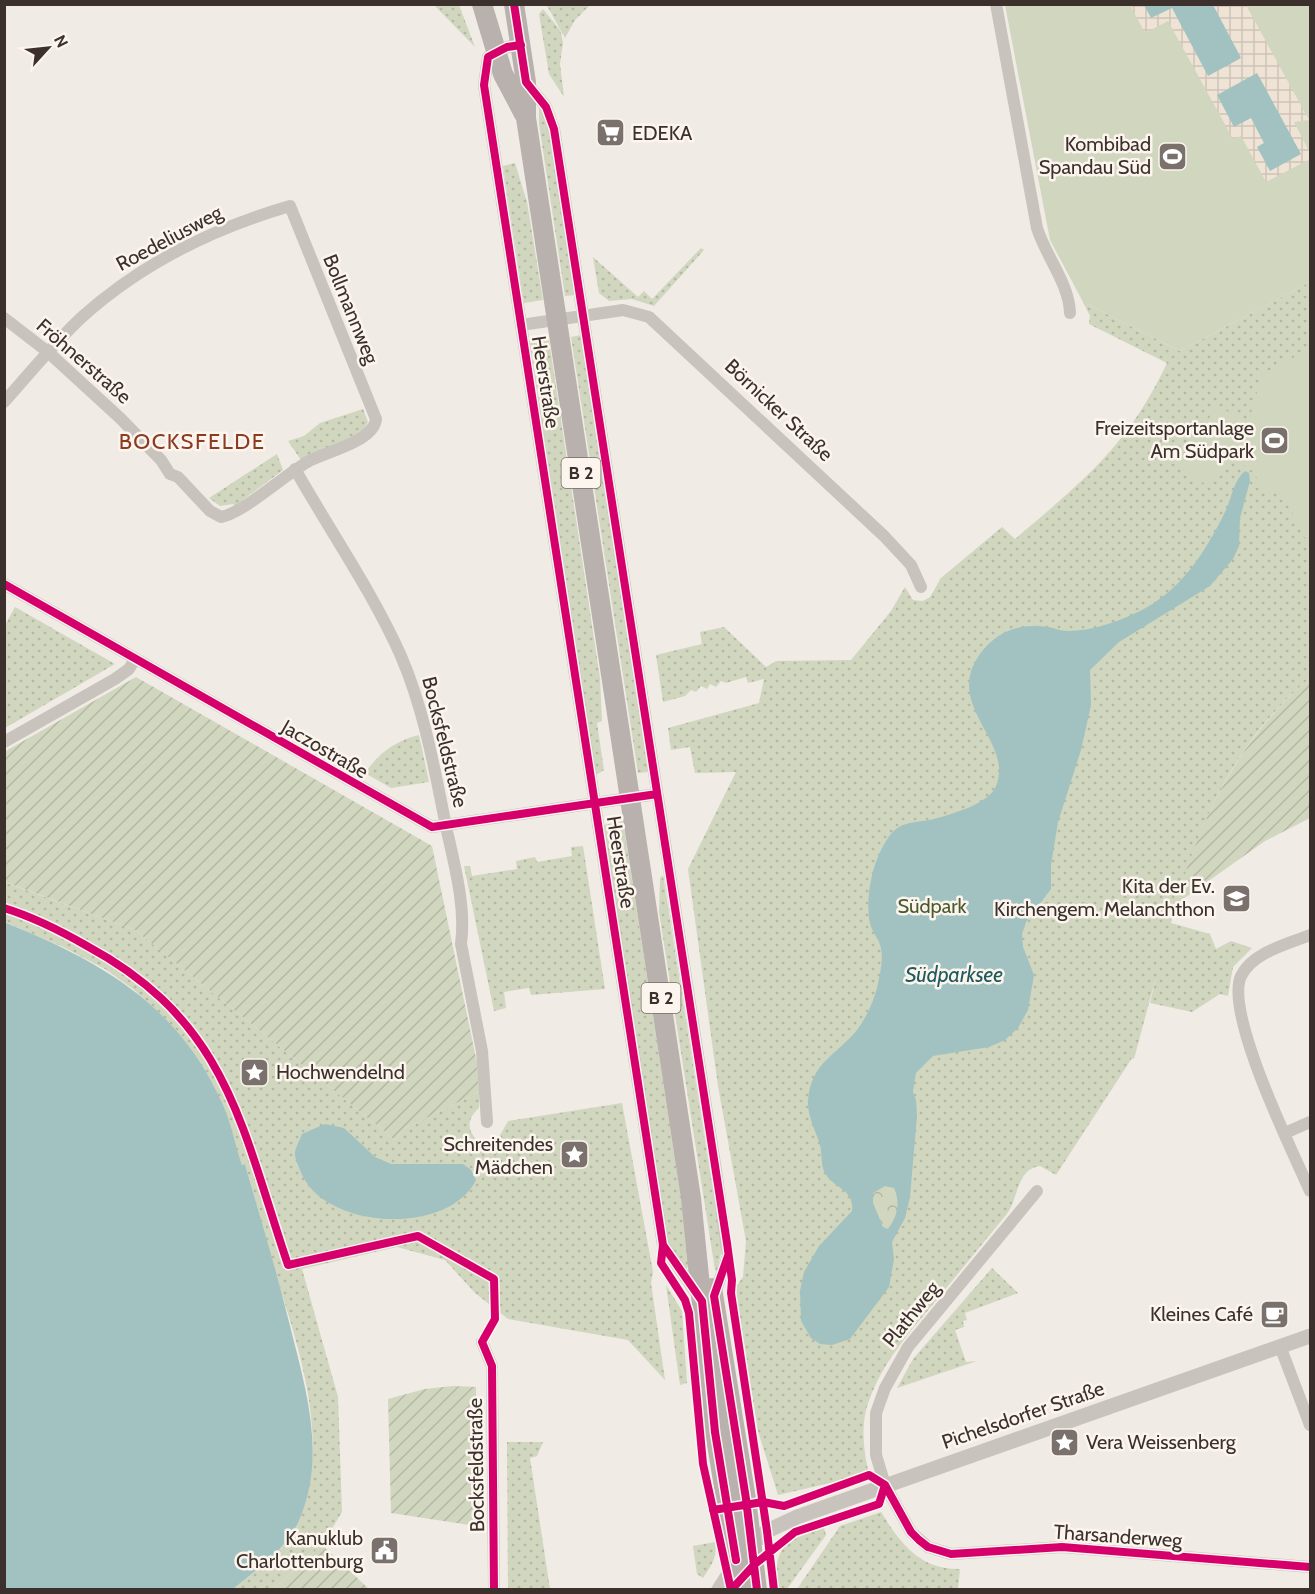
<svg xmlns="http://www.w3.org/2000/svg" width="1315" height="1594" viewBox="0 0 1315 1594" font-family="Cabin,sans-serif">
  <defs>
    <pattern id="grass-dots" width="8" height="8" patternUnits="userSpaceOnUse" patternTransform="scale(1.5)"><rect width="8" height="8" fill="#d1d6bf"/><path d="M2 2h.1M6 6h.1" fill="none" stroke="#b4b8a4" stroke-width="1.8" stroke-linecap="round"/></pattern>
    <pattern id="forest-crowns" width="20" height="18" patternUnits="userSpaceOnUse" patternTransform="scale(1.5)"><rect width="20" height="18" fill="#d1d6bf"/><path d="M2 6a3 3 0 1 1 6 0M12 15a3 3 0 1 1 6 0" fill="none" stroke="#b4b8a4"/></pattern>
    <pattern id="garden-furrows" width="10" height="10" patternUnits="userSpaceOnUse" patternTransform="scale(1.5)"><rect width="10" height="10" fill="#d1d6bf"/><path d="M-1 1l2-2M0 10L10 0M9 11l2-2" fill="none" stroke="#b4b8a4"/></pattern>
    <pattern id="plaza-grid" width="8" height="8" patternUnits="userSpaceOnUse" patternTransform="scale(1.5)"><rect width="8" height="8" fill="#eee3d5"/><path d="M0 4h8M4 0v8" fill="none" stroke="#cdc3b7"/></pattern>
  </defs>
  <rect width="100%" height="100%" fill="#f0ebe5"/>
  <path fill="url(#grass-dots)" d="M546 4H590V5L575 20 565 38Z
    M434 5H459L475 47Z
    M543 9 560 30 563 42 560 64 564 97 549 74 539 14Z
    M539 105 546 116 575 295 565 296 539 124Z
    M515 163 527 202 543 300 524 303 503 166Z
    M701 248 704 250 654 306 632 299 609 301 599 293 593 257 638 297 644 291 652 299Z
    M1310 282V678C1232 743 1197 827 1171 923L1210 934 1216 949 1231 941 1252 948 1233 967 1228 996 1220 994 1192 1012 1150 1003 1156 977 1134 1059 1132 1058 1056 1175 1040 1166C1016 1169 1019 1199 1006 1215 982 1244 958 1274 934 1303 909 1333 884 1361 870 1398 860 1422 863 1449 869 1474L778 1495 758 1431 735 1288 743 1277 746 1241 718 1086 688 869 736 772 695 773 690 747 671 750 668 728 759 703 764 679 748 683 746 677 726 683 721 681 716 687 710 684 707 689 701 686 696 692 691 690 685 696 663 702 656 655 702 644 700 632 724 627 766 667 776 661 851 660 891 611 905 587 913 600 923 601 930 597 941 578 1002 527 1015 539C1083 481 1128 446 1167 363L1089 324 1090 316 1083 302 1180 351Z
    M581 335 648 772 638 773 571 337Z
    M549 340 600 678 602 721 597 723 604 770 596 775 530 343Z
    M363 409 368 422 363 432 301 460 288 441 304 436 320 423Z
    M277 454 283 470 235 506 233 504 220 506 209 498Z
    M15 607 115 664 5 728V625Z
    M419 735 429 782 391 788 365 773C380 752 395 741 419 735Z
    M623 821 691 1263 686 1269 668 1245 604 825Z
    M583 846 605 989 531 995 529 988 504 992 506 1008 494 1011 464 866H470L472 876 517 869 516 861 535 857 537 862 572 856 571 847Z
    M663 875 722 1249 717 1271 715 1270 659 912 660 878Z
    M4 882 135 930 395 1140 404 1129 479 1092V1108C468 1118 466 1128 476 1139L487 1143 498 1139 508 1121 622 1103 653 1272 651 1283 665 1380 628 1340 508 1319 475 1293 445 1260 397 1247 302 1269 338 1397 342 1512 322 1545 273 1589H233C256 1570 287 1550 299 1521 332 1438 298 1347 273 1265 264 1232 255 1198 245 1164L242 1165 236 1148 160 1014 133 989 105 969 63 947 5 922Z
    M992 1268 1018 1293 965 1313 967 1320 963 1321 964 1327 955 1330 966 1362 977 1361 897 1388 913 1359Z
    M666 1285 682 1311 687 1383 680 1385Z
    M507 1442H543L537 1456 530 1458 550 1589H508Z
    M881 1512C900 1543 920 1570 960 1569L958 1589H797L840 1526Z
    M824 1528 826 1535 787 1589H777C774 1547 783 1540 824 1528Z
    M715 1542C718 1557 711 1566 703 1578L697 1574 693 1546Z"/>
  <path fill="url(#forest-crowns)" d="M885 1186 894 1188C901 1202 897 1217 888 1229L883 1227 873 1203V1193Z"/>
  <path fill="url(#garden-furrows)" d="M136 677 432 846 477 1063 479 1092 404 1129 395 1140 135 930 5 882 4 752Z
    M1310 678V818L1265 841 1176 904C1200 817 1240 737 1310 678Z
    M453 1386 476 1387V1526L391 1513 388 1399 425 1389Z
    M322 1545 369 1589H273Z"/>
  <path fill="#d1d6bf" d="M1005 5H1310V282L1180 351 1083 302 1050 240Z
    M1310 349V540L1304 537 1282 492 1266 491 1252 471 1230 456 1210 487 1179 468 1217 405 1248 424 1262 374Z"/>
  <path fill="url(#plaza-grid)" fill-rule="evenodd" d="M1130 5 1172 7 1241 58 1213 5H1246L1309 120 1294 122 1310 153V159L1266 182 1241 136 1233 139 1168 21 1145 33ZM1251 118 1300 154 1257 147 1264 143Z"/>
  <path fill="#a1c2c1" fill-rule="evenodd" d="M1144 5H1213L1241 58 1208 76 1172 8 1151 18Z
    M1257 73 1301 154 1270 171 1257 147 1264 143 1251 118 1234 127 1217 95Z
    M1245 471 1249 473 1250 481 1240 518 1239 546 1233 559 1210 586 1119 642 1090 670 1091 705 1081 750 1058 822 1051 865V889L1026 922 1022 934 1023 947 1034 975 1028 1010 1018 1028 1005 1040 989 1047 933 1056 916 1073 913 1092 916 1100 917 1116 910 1197 905 1218 892 1242 894 1259 889 1287 850 1339 832 1345 820 1344 811 1338 801 1321 800 1291 804 1272 819 1246 852 1211C855 1188 831 1188 824 1171 821 1164 822 1153 820 1145 816 1131 807 1116 808 1100 812 1061 836 1056 857 1030 866 1018 873 1003 877 988 880 973 885 956 879 942 875 934 870 928 869 918 866 891 874 855 891 834 903 820 918 823 934 819 952 814 989 804 996 786 1015 740 939 704 983 650 1000 630 1021 623 1048 627 1055 628 1061 631 1068 631 1091 631 1117 622 1138 612 1180 592 1205 553 1225 512 1232 498 1233 481 1245 471ZM885 1186 894 1188C901 1203 897 1217 888 1229L883 1227 873 1203V1193Z
    M4 922C102 962 178 1004 223 1105 232 1126 235 1145 242 1165L245 1164C260 1217 276 1269 289 1322 306 1390 327 1455 299 1521 286 1550 256 1570 233 1589H5Z
    M325 1124 344 1128 375 1157 391 1164H463L471 1170 476 1180C448 1237 321 1230 300 1170 298 1164 294 1157 295 1152 296 1146 300 1140 302 1134Z"/>
  <g fill="none" stroke-linecap="round" stroke-linejoin="round">
    <path stroke="#c9c3be" stroke-width="12" d="M996 4 1037 228C1046 257 1069 283 1070 313
      M521 45 507 47 488 57 484 85 663 1245 699 1297
      M526 82 546 107 554 129 716 1171 728 1256 714 1296
      M4 318 48 352 120 418 161 460 170 474 178 477 210 511 221 517C244 513 286 473 311 460 329 451 374 441 376 419L290 206C214 228 141 264 82 317 54 343 30 373 4 402
      M521 325 623 310 649 317 884 536 911 565 921 587
      M295 469C330 531 372 591 401 656 425 712 435 772 447 831 455 867 466 908 461 944L482 1051 487 1122
      M4 584 432 827 657 794
      M4 742 115 679 129 669 135 659
      M1310 935C1288 944 1253 952 1241 976 1224 1013 1293 1152 1310 1191
      M1285 1133 1310 1122
      M1037 1191 908 1347 885 1388 876 1413V1455L885 1485 911 1532 928 1547 951 1554 1062 1547 1310 1567
      M482 1342 492 1366 494 1590
      M1280 1346 1310 1425
      M717 1590 736 1560"/>
    <path stroke="#c9c3be" stroke-width="15" d="M746 1549 767 1531 797 1517 1310 1336"/>
    <path stroke="#b8b1ad" stroke-width="20" d="M482 4 503 74 524 114
      M514 4 526 82V118L691 1198 715 1432 741 1590
      M712 1288 746 1499 757 1590"/>
    <defs>
      <path id="cycleway" d="M514 4 526 82 546 107 554 129 727 1243 732 1280 731 1293 767 1531 774 1590
        M521 45 507 47 488 57 484 85 663 1245 702 1301 715 1432 736 1560
        M4 584 432 827 657 794
        M4 908C33 917 61 931 87 946 228 1022 241 1126 288 1265L418 1236 494 1279 495 1319 482 1342 492 1366 494 1590
        M663 1245 661 1263 685 1300 689 1313 703 1464 731 1590
        M728 1256 714 1296 746 1499 757 1590
        M713 1510 763 1502 784 1506 869 1475 885 1485 911 1532 919 1540 928 1547 951 1554 1062 1547 1310 1567
        M731 1590 755 1564 795 1532 879 1504 885 1485"/>
    </defs>
    <use href="#cycleway" stroke="#fbf5ee" stroke-width="11"/>
    <use href="#cycleway" stroke="#d6006c" stroke-width="8"/>
  </g>
  <defs>
    <symbol id="supermarket-square" viewBox="-11 -11 22 22"><rect x="-9" y="-9" width="18" height="18" rx="4" fill="#7a716c" stroke="#fbf5ee"/><path d="M-6-5.5h2.5l.6 2H6L4.5 2H-2.5L-4.4-4H-6ZM-1.5 3.2a1.3 1.3 0 1 0 .1 0ZM3 3.2a1.3 1.3 0 1 0 .1 0Z" fill="#fff"/></symbol>
    <symbol id="stadium-square" viewBox="-11 -11 22 22"><rect x="-9" y="-9" width="18" height="18" rx="4" fill="#7a716c" stroke="#fbf5ee"/><path d="M0-5a6.5 5 0 1 0 0 10a6.5 5 0 1 0 0-10ZM-3.5-1.8h7v3.6h-7Z" fill="#fff"/></symbol>
    <symbol id="school-square" viewBox="-11 -11 22 22"><rect x="-9" y="-9" width="18" height="18" rx="4" fill="#7a716c" stroke="#fbf5ee"/><path d="M0-5L7-2L0 1L-7-2ZM-4 1L0 2.5L4 1V4Q0 6-4 4Z" fill="#fff"/></symbol>
    <symbol id="sight-square" viewBox="-11 -11 22 22"><rect x="-9" y="-9" width="18" height="18" rx="4" fill="#7a716c" stroke="#fbf5ee"/><path d="M0-6L1.8-2.2L6-1.7L2.9 1.2L3.7 5.4L0 3.3L-3.7 5.4L-2.9 1.2L-6-1.7L-1.8-2.2Z" fill="#fff"/></symbol>
    <symbol id="cafe-square" viewBox="-11 -11 22 22"><rect x="-9" y="-9" width="18" height="18" rx="4" fill="#7a716c" stroke="#fbf5ee"/><path d="M-5.5-4.5H6V0H3Q3 3.5 0 3.5H-2.5Q-5.5 3.5-5.5 0ZM3-3.2v2h1.7v-2ZM-6 4.5H4V6H-6Z" fill="#fff"/></symbol>
    <symbol id="civic-square" viewBox="-11 -11 22 22"><rect x="-9" y="-9" width="18" height="18" rx="4" fill="#7a716c" stroke="#fbf5ee"/><path d="M-.6-6.5H3V-4.5H.6V-3L4-1V1h2V6H-6V1h2V-1L-.6-3ZM-1.2 2.5V6h2.4V2.5Z" fill="#fff"/></symbol>
  </defs>
  <g fill-rule="evenodd">
    <use href="#supermarket-square" x="594" y="116" width="33" height="33"/>
    <use href="#stadium-square" x="1156" y="140" width="33" height="33"/>
    <use href="#stadium-square" x="1258" y="424" width="33" height="33"/>
    <use href="#school-square" x="1220" y="882" width="33" height="33"/>
    <use href="#sight-square" x="238" y="1056" width="33" height="33"/>
    <use href="#sight-square" x="558" y="1138" width="33" height="33"/>
    <use href="#cafe-square" x="1258" y="1298" width="33" height="33"/>
    <use href="#sight-square" x="1048" y="1426" width="33" height="33"/>
    <use href="#civic-square" x="368" y="1534" width="33" height="33"/>
  </g>
  <g text-anchor="middle" dominant-baseline="central" stroke-width="5" stroke-linejoin="round" paint-order="stroke">
    <g fill="#fbf5ee" stroke="#756b66" stroke-width="1.5">
      <rect x="561.5" y="458" width="39" height="30" rx="4.5"/>
      <rect x="641.5" y="983" width="39" height="30" rx="4.5"/>
    </g>
    <g font-size="18" font-weight="bold" fill="#3b302b">
      <text x="581" y="473">B 2</text>
      <text x="661" y="998">B 2</text>
    </g>
    <g font-size="20" fill="#3b302b" stroke="#fbf5ee" text-anchor="end">
      <text x="632" y="133" text-anchor="start">EDEKA</text>
      <text x="1151" y="144">Kombibad<tspan x="1151" dy="23">Spandau Süd</tspan></text>
      <text x="1254" y="428">Freizeitsportanlage<tspan x="1254" dy="23">Am Südpark</tspan></text>
      <text x="1215" y="886">Kita der Ev.<tspan x="1215" dy="23">Kirchengem. Melanchthon</tspan></text>
      <text x="276" y="1072" text-anchor="start">Hochwendelnd</text>
      <text x="553" y="1144">Schreitendes<tspan x="553" dy="23">Mädchen</tspan></text>
      <text x="1253" y="1314">Kleines Café</text>
      <text x="1086" y="1442" text-anchor="start">Vera Weissenberg</text>
      <text x="363" y="1538">Kanuklub<tspan x="363" dy="23">Charlottenburg</tspan></text>
    </g>
    <g font-size="20" fill="#3b302b" stroke="#fbf5ee">
      <text transform="translate(169 238) rotate(-28)">Roedeliusweg</text>
      <text transform="translate(351 309) rotate(68)">Bollmannweg</text>
      <text transform="translate(84 361) rotate(41)">Fröhnerstraße</text>
      <text transform="translate(546 382) rotate(81)">Heerstraße</text>
      <text transform="translate(779 410) rotate(43)">Börnicker Straße</text>
      <text transform="translate(445 742) rotate(76)">Bocksfeldstraße</text>
      <text transform="translate(325 749) rotate(30)">Jaczostraße</text>
      <text transform="translate(621 862) rotate(81)">Heerstraße</text>
      <text transform="translate(911 1314) rotate(-51)">Plathweg</text>
      <text transform="translate(1023 1415) rotate(-19)">Pichelsdorfer Straße</text>
      <text transform="translate(476 1465) rotate(-91)">Bocksfeldstraße</text>
      <text transform="translate(1118 1536) rotate(4)">Tharsanderweg</text>
    </g>
    <g font-size="20" fill="#4a5a2e" stroke="#fbf5ee">
      <text x="932" y="906">Südpark</text>
    </g>
    <g font-size="21" font-style="italic" fill="#1f5a5e" stroke="#fbf5ee">
      <text x="954" y="974">Südparksee</text>
    </g>
    <g font-size="22" letter-spacing="1.5" fill="#8c3b22" stroke="#fbf5ee">
      <text x="192" y="441">BOCKSFELDE</text>
    </g>
  </g>
  <rect width="1315" height="1594" fill="none" stroke="#3b302b" stroke-width="12"/>
  <g transform="translate(48 48) rotate(63)" stroke="#fbf5ee" stroke-width="4.5" paint-order="stroke">
  <path d="M0-4.5L10 22L0 15L-10 22Z" fill="#3b302b"/>
  <text y="-9" font-size="16" font-weight="bold" text-anchor="middle" fill="#3b302b">N</text>
  </g>
</svg>
